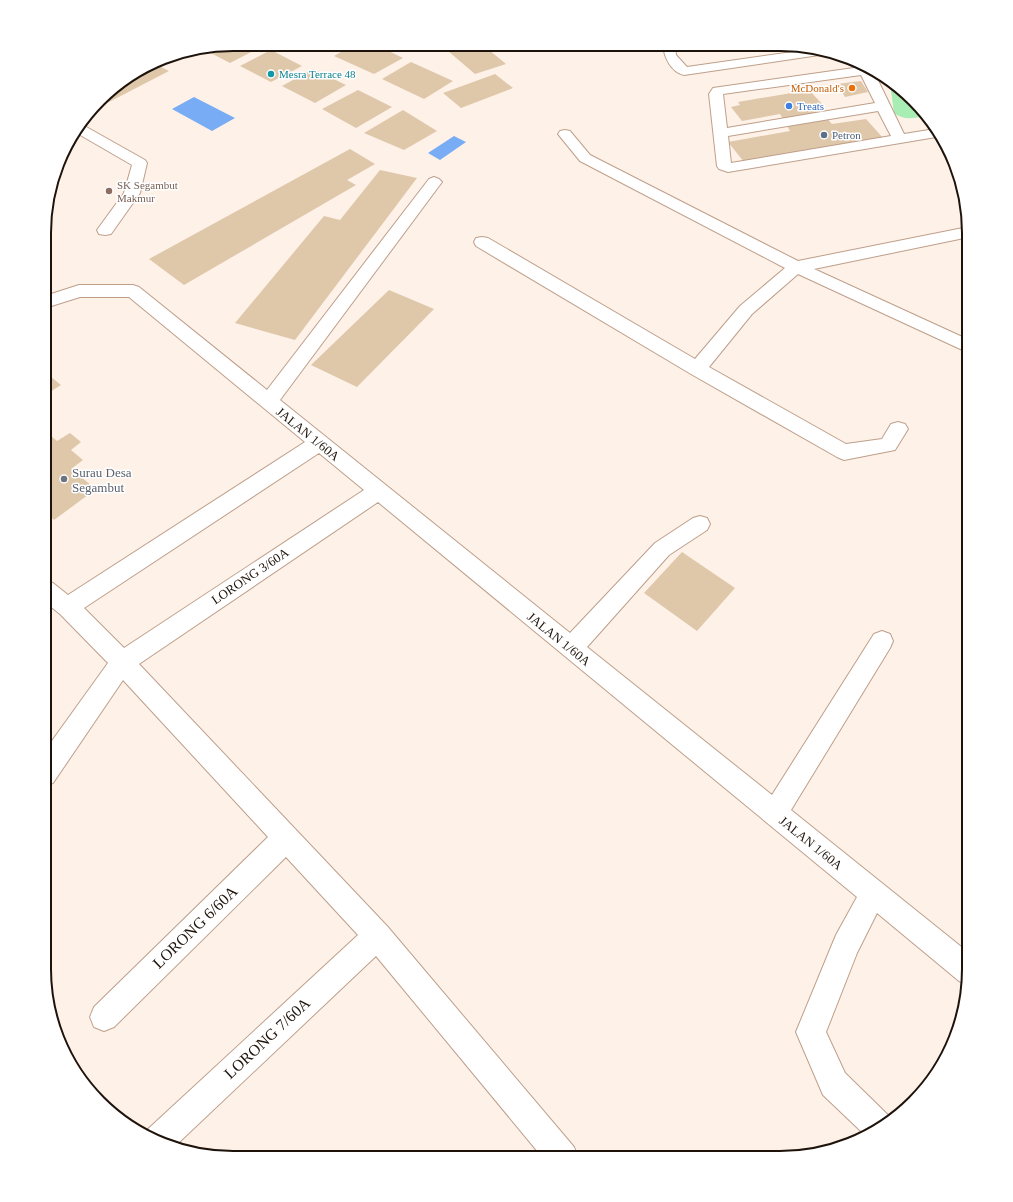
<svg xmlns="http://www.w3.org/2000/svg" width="1013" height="1202" viewBox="0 0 1013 1202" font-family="'Times New Roman',serif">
  <rect width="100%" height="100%" fill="#fef1e8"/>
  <path fill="#a8edb3" d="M890 83H892L923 116C912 119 903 120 894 113Z"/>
  <path fill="#78acf4" d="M194 97 235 118 212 131 172 109Z
    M454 136 466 142 440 160 428 153Z"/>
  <path fill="#dfc7aa" d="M233 44H255L261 47 230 63 203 49Z
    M305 44H337L322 52Z
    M355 44H374L403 58 374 74 334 56Z
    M468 45H483L506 64 475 74 448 51Z
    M271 50 302 66 271 82 240 66Z
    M411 62 453 81 424 99 382 79Z
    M155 64 169 71 109 102 102 99 109 91Z
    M313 69 346 85 315 103 282 86Z
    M495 74 513 88 461 108 443 93Z
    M861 81 868 92 845 97 837 84Z
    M358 90 392 107 356 128 322 109Z
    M809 90 824 106 816 107 832 124 866 119 884 139 744 162 728 142 790 131 780 114 742 121 731 107 740 105 738 102Z
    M403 110 437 131 404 150 364 133Z
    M350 149 375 164 347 180 356 185 184 285 149 259Z
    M380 170 417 178 295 340 235 323 324 216 340 220Z
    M389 290 434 309 357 387 311 365Z
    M45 372 61 385 45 395Z
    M45 431 57 441 70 433 81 442 71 450 83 460 71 469 96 489 54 520 45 512Z
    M682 552 735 588 697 631 644 593Z"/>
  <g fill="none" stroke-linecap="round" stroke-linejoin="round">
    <defs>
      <path id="minor" d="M663 45H675L676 55 687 67 814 49 826 54 684 75C671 72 664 57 663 45Z
        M861 67 874 72 904 134 935 129 942 136 728 172 719 169 717 166 709 94 713 88ZM861 75 875 103 727 128 723 94ZM878 111 891 136 731 163 728 136Z
        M81 124 145 160 147 163 140 193 111 234 105 235 99 234 97 230 124 193 132 165 75 132Z
        M565 130 570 131 590 155 798 261 968 227 969 237 814 269 969 340V353L798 274 752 314 709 367 846 444 882 439 891 424 898 422 905 424 908 429 895 450 844 460 837 457 691 374 476 246 474 242 476 238 482 237 488 238 695 359 740 306 785 268 580 161 558 134 560 131Z
        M434 177 439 179 442 182 280 400 570 633 655 543 693 518 700 516 707 518 710 524 707 530 669 555 587 647 772 795 874 634 882 631 890 634 893 641 890 648 791 810 969 953 968 985 959 981 877 913 857 953 826 1032 845 1073 890 1117 875 1133 865 1135 823 1095 796 1032 836 935 857 897 378 502 139 664 387 926 574 1147 578 1158H543L376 956 173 1148 145 1135 147 1130 358 935 286 857 114 1027 104 1031 94 1027 90 1017 94 1007 268 837 123 680 53 783 44 786V752L108 663 60 614 45 602V581L53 583 68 595 305 442 129 297H80L45 308V296L79 285H133L139 287 267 390 429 179ZM319 453 364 490 124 648 84 608Z"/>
    </defs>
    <use href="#minor" stroke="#be9f8a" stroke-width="2"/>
    <use href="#minor" fill="#fff" fill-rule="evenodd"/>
  </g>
  <circle fill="#0f9aa8" stroke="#fff" stroke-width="1.5" cx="271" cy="74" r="4"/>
  <circle fill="#e8710a" stroke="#fff" stroke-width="1.5" cx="852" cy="88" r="4"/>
  <circle fill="#3f7fe0" stroke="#fff" stroke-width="1.5" cx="789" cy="106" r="4"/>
  <circle fill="#5c6f8a" stroke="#fff" stroke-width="1.5" cx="824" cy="135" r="4"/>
  <circle fill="#8d6e63" stroke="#fff" stroke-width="1.5" cx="109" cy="191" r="4"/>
  <circle fill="#6b7280" stroke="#fff" stroke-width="1.5" cx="64" cy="479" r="4"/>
  <g text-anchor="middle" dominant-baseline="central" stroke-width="3" stroke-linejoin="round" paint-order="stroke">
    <g font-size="11" fill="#0d838f" stroke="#fff" text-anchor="start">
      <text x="279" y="74">Mesra Terrace 48</text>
    </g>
    <g font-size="11" fill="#c56008" stroke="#fff" text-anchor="end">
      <text x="844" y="88">McDonald's</text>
    </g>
    <g font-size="11" fill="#366cbe" stroke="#fff" text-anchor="start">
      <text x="797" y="106">Treats</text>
    </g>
    <g font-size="11" fill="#4e5e75" stroke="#fff" text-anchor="start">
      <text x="832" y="135">Petron</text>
    </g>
    <g font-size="11" fill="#785e54" stroke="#fff" text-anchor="start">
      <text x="117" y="185">SK Segambut<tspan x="117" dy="13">Makmur</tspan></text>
    </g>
    <g font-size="13" fill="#1e130b" stroke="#fff">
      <text transform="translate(308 434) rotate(39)">JALAN 1/60A</text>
      <text transform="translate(250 576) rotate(-34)">LORONG 3/60A</text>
      <text transform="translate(559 639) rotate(39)">JALAN 1/60A</text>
      <text transform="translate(811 843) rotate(39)">JALAN 1/60A</text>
    </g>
    <g font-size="13" fill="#5b616d" stroke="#fff" text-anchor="start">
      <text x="72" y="472">Surau Desa<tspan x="72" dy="15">Segambut</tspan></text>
    </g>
    <g font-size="16" fill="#1e130b" stroke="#fff">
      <text transform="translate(195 927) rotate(-44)">LORONG 6/60A</text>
      <text transform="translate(267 1038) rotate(-43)">LORONG 7/60A</text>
    </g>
  </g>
  <path d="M0 0H1013V1202H0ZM233 51H780A182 182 0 0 1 962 233V969A182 182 0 0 1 780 1151H233A182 182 0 0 1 51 969V233A182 182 0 0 1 233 51Z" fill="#fff" fill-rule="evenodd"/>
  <path fill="none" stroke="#1e130b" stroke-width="2" d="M233 51H780A182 182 0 0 1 962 233V969A182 182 0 0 1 780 1151H233A182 182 0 0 1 51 969V233A182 182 0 0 1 233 51Z"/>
</svg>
